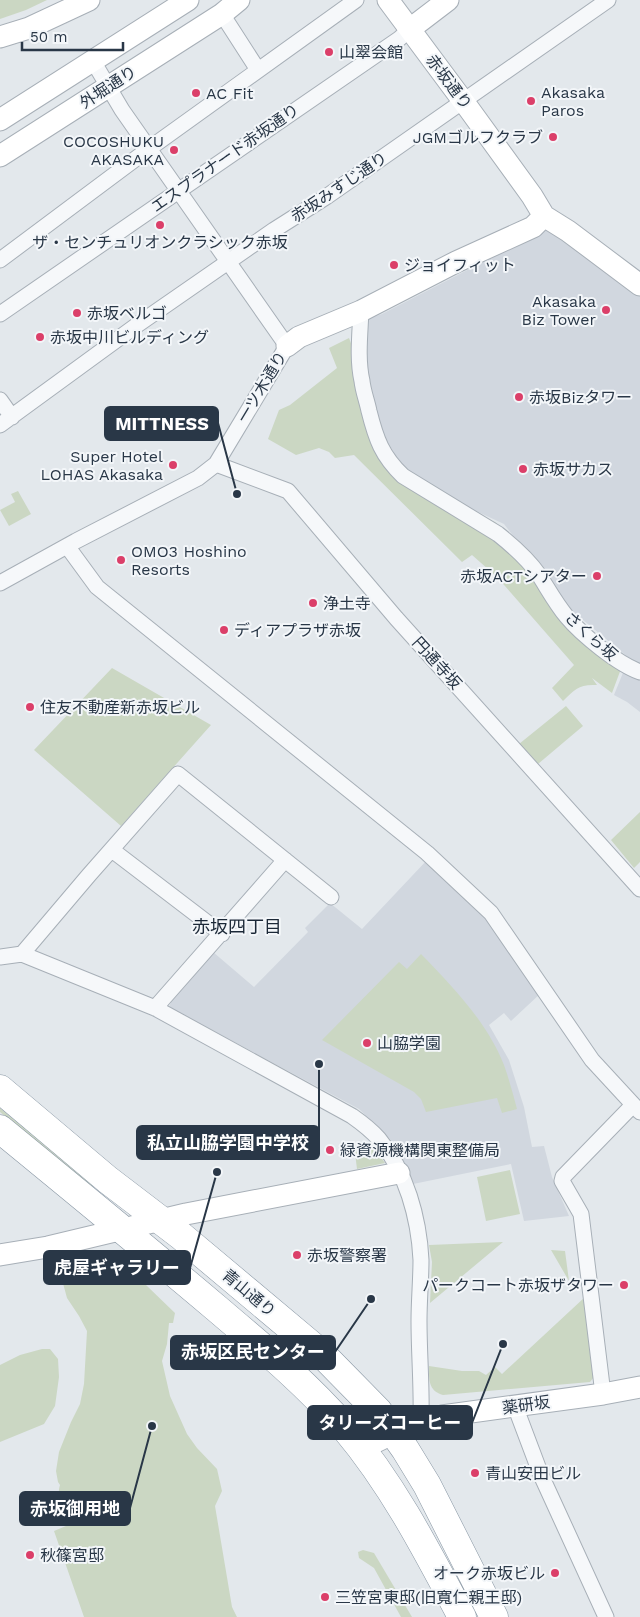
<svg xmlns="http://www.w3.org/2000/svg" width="640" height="1617" viewBox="0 0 640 1617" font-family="'Work Sans','Noto Sans JP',sans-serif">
  <rect width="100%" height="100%" fill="#e3e8ec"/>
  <path fill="#d1d7df" d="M549 230 556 232 640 296V712L627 702 614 695 629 658 571 610 504 524 437 493 410 473 397 458 380 428 366 371 367 319 382 314 541 232Z
    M428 859 487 913 541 993 511 1021 504 1013 489 1025 509 1060 524 1107 532 1147 544 1146 552 1177 569 1216 524 1221 511 1164 413 1184 403 1160 390 1139 359 1109 169 1007 176 991 213 952 254 987 308 932 305 928 330 903 362 929Z"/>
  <path fill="#cbd7c3" d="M0 0H47L26 10 0 19Z
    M349 338 365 380 383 443 414 480 454 503 495 522 511 537 568 612 625 658 612 693 592 678 597 685C579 684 575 689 563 701L552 688 574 665 497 577 472 555 462 562 354 455 335 458 329 452 319 448 296 455 268 439 279 410 290 405 337 368 329 348Z
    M18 491 31 514 9 526 0 510 15 502 11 494Z
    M112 668 211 725 121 826 34 750Z
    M566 706 583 726 538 764 519 744Z
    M640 812V862L634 868 611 840Z
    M421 954C453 987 487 1022 504 1065 509 1079 513 1094 517 1109L502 1113 497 1098 426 1112 421 1099 414 1092 322 1040 399 962 407 969Z
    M0 1108 93 1186 91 1189 0 1112Z
    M370 1142 385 1163 357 1169 354 1145Z
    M510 1170 520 1214 486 1221 477 1177Z
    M503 1242 430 1303 432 1262 429 1245Z
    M551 1250 565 1251 569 1281Z
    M100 1254 118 1258 175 1313 173 1323H169L167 1344 162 1361 170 1396 187 1434 197 1448 217 1469 222 1491 215 1506 232 1607 237 1617H84L54 1531 66 1526C63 1514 56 1497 60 1485L58 1482 56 1471 59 1452 71 1422 80 1404 84 1384 87 1331 79 1316 67 1298 61 1276 69 1260Z
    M585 1297 594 1377 590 1382 443 1395C428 1391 429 1379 429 1366L462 1371H479L486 1375 495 1367 502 1374Z
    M42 1349H50L58 1359 59 1377 55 1406 44 1424 0 1442V1365L20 1355Z
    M363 1550 374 1553 412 1617H401L374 1568 359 1558 358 1552Z"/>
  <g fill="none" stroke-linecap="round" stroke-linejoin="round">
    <defs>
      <path id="street" d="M222 14 258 70
        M0 260 150 148 356 0
        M361 311C360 334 357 359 362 381 363 391 367 401 369 411 376 439 382 456 403 476L498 534C513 546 528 559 539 575 548 589 556 604 567 617 582 635 618 664 640 672
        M0 314 399 39 410 29
        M0 400 12 417
        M0 425 137 325 274 230 326 197 608 0
        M216 464 288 491 396 618 640 889
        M67 546 97 587 427 853 491 913 592 1060 640 1112
        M0 583 76 541 198 478 216 464 287 346 122 110 93 61
        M112 850 222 934
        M22 954 89 875 178 774 331 897
        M0 957 22 954 155 1008 352 1116C362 1123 371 1130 379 1139 406 1171 419 1218 421 1260 421 1280 419 1300 419 1321 419 1354 422 1387 421 1420
        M155 1008 285 860
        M603 1394 581 1214 562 1181 563 1177 633 1105
        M515 1406 541 1475 606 1617"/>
      <path id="secondary" d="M388 0 469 109 532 196 544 216 568 231 640 285
        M410 29 448 0
        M0 37 29 28 89 0
        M0 120 188 0
        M0 156 222 14 239 0
        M287 346 299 337 361 311 456 262 533 227 544 216
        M0 1255 48 1247 186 1214 399 1173
        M361 1449 421 1420 442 1416 603 1394 640 1387"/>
      <path id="highway" d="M0 1089 108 1180 180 1235 322 1354 378 1411 405 1449 427 1485 494 1617
        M0 1129C72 1188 144 1247 215 1307 261 1346 306 1383 345 1428 393 1485 427 1551 462 1617"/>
    </defs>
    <use href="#street" stroke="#a7afb7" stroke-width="17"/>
    <use href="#secondary" stroke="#a7afb7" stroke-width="23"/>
    <use href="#highway" stroke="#8997a4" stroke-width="29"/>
    <use href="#street" stroke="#f6f8fa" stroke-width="15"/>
    <use href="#secondary" stroke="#fff" stroke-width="21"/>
    <use href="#highway" stroke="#fff" stroke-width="28"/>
  </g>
  <g fill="#db3f69" stroke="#f3f6f9" stroke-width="2">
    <circle cx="329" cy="52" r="5"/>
    <circle cx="196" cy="93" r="5"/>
    <circle cx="531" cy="101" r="5"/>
    <circle cx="553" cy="137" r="5"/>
    <circle cx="174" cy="150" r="5"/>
    <circle cx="160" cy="225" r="5"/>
    <circle cx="394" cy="265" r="5"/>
    <circle cx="606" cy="310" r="5"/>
    <circle cx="77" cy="313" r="5"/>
    <circle cx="40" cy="337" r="5"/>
    <circle cx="519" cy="397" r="5"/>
    <circle cx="173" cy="465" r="5"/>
    <circle cx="523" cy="469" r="5"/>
    <circle cx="121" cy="560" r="5"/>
    <circle cx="597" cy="576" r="5"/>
    <circle cx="313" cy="603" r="5"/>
    <circle cx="224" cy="630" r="5"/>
    <circle cx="30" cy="707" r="5"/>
    <circle cx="367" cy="1043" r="5"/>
    <circle cx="330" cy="1150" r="5"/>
    <circle cx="297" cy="1255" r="5"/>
    <circle cx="624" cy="1285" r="5"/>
    <circle cx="475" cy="1473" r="5"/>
    <circle cx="30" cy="1555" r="5"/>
    <circle cx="555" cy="1573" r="5"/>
    <circle cx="325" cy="1597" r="5"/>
  </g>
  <g text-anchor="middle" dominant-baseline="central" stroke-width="4" stroke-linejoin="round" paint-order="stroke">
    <g font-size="16" fill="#293747" stroke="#f3f6f9" text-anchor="start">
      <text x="339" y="52">山翠会館</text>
      <text x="541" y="92">Akasaka<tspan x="541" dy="18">Paros</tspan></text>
      <text x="206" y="93">AC Fit</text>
      <text x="543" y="137" text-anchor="end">JGMゴルフクラブ</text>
      <text x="164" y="141" text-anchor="end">COCOSHUKU<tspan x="164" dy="18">AKASAKA</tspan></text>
      <text x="160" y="242" text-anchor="middle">ザ・センチュリオンクラシック赤坂</text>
      <text x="404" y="265">ジョイフィット</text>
      <text x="596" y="301" text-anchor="end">Akasaka<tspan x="596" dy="18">Biz Tower</tspan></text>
      <text x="87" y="313">赤坂ベルゴ</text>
      <text x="50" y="337">赤坂中川ビルディング</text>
      <text x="529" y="397">赤坂Bizタワー</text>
      <text x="163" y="456" text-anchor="end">Super Hotel<tspan x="163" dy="18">LOHAS Akasaka</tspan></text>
      <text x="533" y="469">赤坂サカス</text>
      <text x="131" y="551">OMO3 Hoshino<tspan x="131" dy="18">Resorts</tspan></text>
      <text x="587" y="576" text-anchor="end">赤坂ACTシアター</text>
      <text x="323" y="603">浄土寺</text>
      <text x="234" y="630">ディアプラザ赤坂</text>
      <text x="40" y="707">住友不動産新赤坂ビル</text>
      <text x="377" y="1043">山脇学園</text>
      <text x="340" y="1150">緑資源機構関東整備局</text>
      <text x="307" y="1255">赤坂警察署</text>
      <text x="614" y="1285" text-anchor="end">パークコート赤坂ザタワー</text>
      <text x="485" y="1473">青山安田ビル</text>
      <text x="40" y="1555">秋篠宮邸</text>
      <text x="545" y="1573" text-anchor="end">オーク赤坂ビル</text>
      <text x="335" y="1597">三笠宮東邸(旧寬仁親王邸)</text>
    </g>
    <g font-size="16" fill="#293747" stroke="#f3f6f9">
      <text transform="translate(449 82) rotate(53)">赤坂通り</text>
      <text transform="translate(108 87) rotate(-33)">外堀通り</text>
      <text transform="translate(225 158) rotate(-35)">エスプラナード赤坂通り</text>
      <text transform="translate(339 187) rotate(-34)">赤坂みすじ通り</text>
      <text transform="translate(262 387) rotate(-59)">一ツ木通り</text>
      <text transform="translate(591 636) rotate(42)">さくら坂</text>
      <text transform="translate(437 663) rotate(48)">円通寺坂</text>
      <text transform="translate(249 1293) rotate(40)">青山通り</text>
      <text transform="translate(526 1405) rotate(-8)">薬研坂</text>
    </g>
    <g font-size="18" fill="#1b2837" stroke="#f3f6f9">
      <text x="237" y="926">赤坂四丁目</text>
    </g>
  </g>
  <path fill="none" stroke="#293747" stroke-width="2" d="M237 494L218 423M319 1064L319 1143M217 1172L190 1268M371 1299L335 1352M503 1344L472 1423M152 1426L130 1508"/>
  <g fill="#293747" stroke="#f3f6f9" stroke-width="2">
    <circle cx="237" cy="494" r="5"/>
    <circle cx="319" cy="1064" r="5"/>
    <circle cx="217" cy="1172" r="5"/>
    <circle cx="371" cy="1299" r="5"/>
    <circle cx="503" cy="1344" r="5"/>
    <circle cx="152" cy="1426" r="5"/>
  </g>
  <g fill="#293747" stroke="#293747" stroke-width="2">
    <rect x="105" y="407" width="113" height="33" rx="5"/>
    <rect x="137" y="1126" width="182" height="33" rx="5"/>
    <rect x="44" y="1251" width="146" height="33" rx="5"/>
    <rect x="171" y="1336" width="164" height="33" rx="5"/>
    <rect x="308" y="1406" width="164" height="33" rx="5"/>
    <rect x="20" y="1492" width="110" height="33" rx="5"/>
  </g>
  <g font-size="18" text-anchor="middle" font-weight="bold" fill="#fff">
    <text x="162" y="430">MITTNESS</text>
    <text x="228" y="1149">私立山脇学園中学校</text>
    <text x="117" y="1274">虎屋ギャラリー</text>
    <text x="253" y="1358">赤坂区民センター</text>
    <text x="390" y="1429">タリーズコーヒー</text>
    <text x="75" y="1515">赤坂御用地</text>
  </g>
  <path d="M22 42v8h101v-8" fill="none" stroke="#293747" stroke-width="2.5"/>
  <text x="30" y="42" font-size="15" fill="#293747" stroke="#f3f6f9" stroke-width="4" paint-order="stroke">50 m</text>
</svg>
